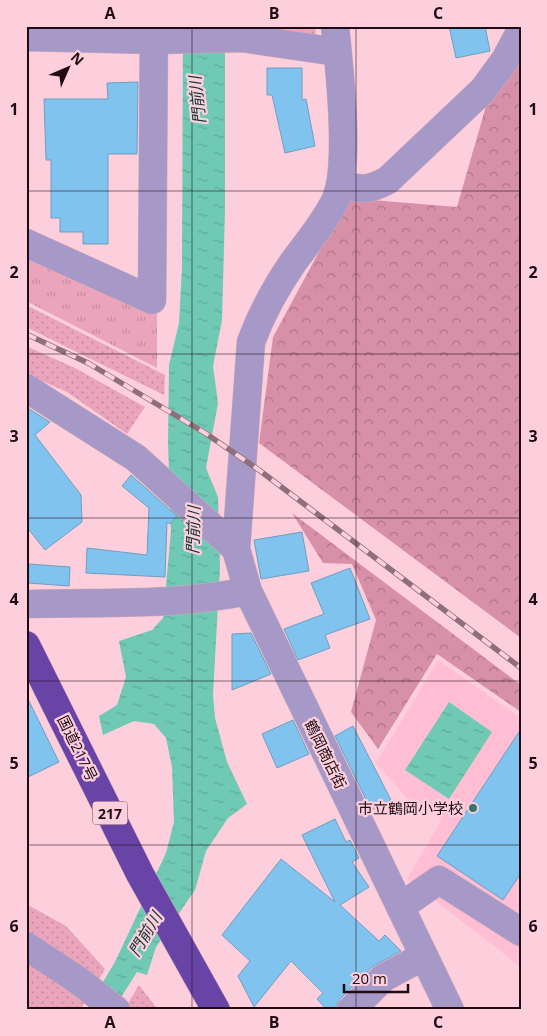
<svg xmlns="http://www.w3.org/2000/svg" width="547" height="1036" viewBox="0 0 547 1036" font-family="'Open Sans','Noto Sans JP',sans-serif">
  <defs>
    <pattern id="grass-dots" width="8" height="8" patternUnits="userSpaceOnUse" patternTransform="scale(1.25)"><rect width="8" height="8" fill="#eaa4bb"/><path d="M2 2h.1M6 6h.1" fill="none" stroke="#c88ca0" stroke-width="1.8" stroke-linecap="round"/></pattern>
    <pattern id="forest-crowns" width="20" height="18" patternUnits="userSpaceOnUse" patternTransform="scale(1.25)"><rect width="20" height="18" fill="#d890a9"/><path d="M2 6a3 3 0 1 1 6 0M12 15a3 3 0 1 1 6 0" fill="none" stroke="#af7488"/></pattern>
    <pattern id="park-tufts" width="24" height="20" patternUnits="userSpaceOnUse" patternTransform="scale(1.25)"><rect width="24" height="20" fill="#eaa4bb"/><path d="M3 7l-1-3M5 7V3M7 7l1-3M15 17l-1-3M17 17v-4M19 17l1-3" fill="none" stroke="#c88ca0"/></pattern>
    <pattern id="water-ripples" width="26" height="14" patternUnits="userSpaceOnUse" patternTransform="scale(1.25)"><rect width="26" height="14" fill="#6fc9b5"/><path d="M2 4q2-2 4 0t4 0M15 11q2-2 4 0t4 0" fill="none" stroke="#60ab9b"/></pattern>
  </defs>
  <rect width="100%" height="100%" fill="#fdcfdd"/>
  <path fill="#ffbed3" d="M438 660 521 718V967L407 879 442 819 407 798 376 763Z"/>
  <path fill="url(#grass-dots)" d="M252 26H316L315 40Z
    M26 305 165 375 164 395 26 327Z
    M26 346 75 368 145 407 127 434 67 392 26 374Z
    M26 904 66 926 105 969 80 1010H26Z
    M139 985 158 1010H124Z"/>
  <path fill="url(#forest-crowns)" d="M509 26H521V638L259 443 273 337 348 198 457 207Z
    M292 513 521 685V712L437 654 378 749 351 712 376 620 352 564 323 563Z"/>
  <path fill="url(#park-tufts)" d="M26 249 157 309V368L26 301Z"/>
  <path fill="url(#water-ripples)" d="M183 26H225V211L222 320 213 366 218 403 206 468 218 497 220 568 213 695 215 718 227 762 247 804 228 818 206 851 195 890 156 947 147 975 137 972 113 1010H86L115 962 166 853 174 822 172 767 166 738 154 724 134 721 103 735 99 716 117 705 126 677 119 641 152 630 163 618 171 531 168 443 169 365 179 323 182 267Z
    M449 702 492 732 449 799 405 770Z"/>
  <path fill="#7fc3ee" stroke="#6f9fbe" d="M449 26H485L490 51 456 58Z
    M267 68H302V100L306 99 315 146 285 153 272 95H267Z
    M138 82 137 154H108V244H83V232H60V218H51V160H46L44 99H108L107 83Z
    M26 407 50 422 35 435 81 495 82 522 45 550 26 526Z
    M131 475 177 516 170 524 167 522 165 577 86 573 87 548 147 555 149 508 122 486Z
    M302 532 309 571 261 579 254 540Z
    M29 564 70 567 69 586 28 583Z
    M350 568 370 619 325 635 330 648 298 660 284 629 324 614 311 583Z
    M251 633 271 674 232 690V634Z
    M26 695 59 762 26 778Z
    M293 720 309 754 277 768 262 734Z
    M353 726 391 800 371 810 335 736Z
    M521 729V873L503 900 437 856Z
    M335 819 346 842 350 840 359 858 352 862 369 887 340 905 379 941 385 935 401 951 372 967 340 999 336 1006V1010H327L317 999 323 993 291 961 254 1007 238 976 250 961 222 935 281 859 335 902 302 835Z"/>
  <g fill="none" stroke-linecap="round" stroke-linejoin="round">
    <defs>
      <path id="minor" d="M335 26C339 65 351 168 335 201 324 223 308 242 294 261 276 287 262 312 251 342L236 549 248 591 450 1010
        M26 37 155 40 242 38 337 52
        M340 184C362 190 368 191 388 180L483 90 505 60 521 30
        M26 243 152 300 154 26
        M26 388 136 458 236 549
        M26 604C99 602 176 606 248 591
        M400 907 439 880 521 932
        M26 946 79 981 116 1010
        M351 1010 383 978 424 956"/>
      <path id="highway" d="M26 645 140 874 216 1010"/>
    </defs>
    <use href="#minor" stroke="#d5acb9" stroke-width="29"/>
    <use href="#highway" stroke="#d5acb9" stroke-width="29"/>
    <use href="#minor" stroke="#a699c7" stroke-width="28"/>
    <use href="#highway" stroke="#6944a7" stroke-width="28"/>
    <defs>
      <path id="rail" d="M26 334 88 363 205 433 259 470 521 668"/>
    </defs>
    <use href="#rail" stroke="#8f6f79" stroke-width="5.5"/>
    <use href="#rail" stroke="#fdcfdd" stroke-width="4" stroke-dasharray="11" stroke-linecap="butt"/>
  </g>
  <path fill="none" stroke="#1f0c13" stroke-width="1" stroke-opacity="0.55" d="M192 26V1010M356 26V1010M26 191H521M26 354H521M26 518H521M26 681H521M26 845H521"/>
  <circle fill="#347769" stroke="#fdcfdd" stroke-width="2" cx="473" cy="808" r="5"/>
  <g text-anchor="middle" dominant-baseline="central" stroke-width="4.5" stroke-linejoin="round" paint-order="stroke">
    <rect fill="#fdcfdd" stroke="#624650" stroke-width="1" x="92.5" y="801.5" width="35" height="23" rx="4"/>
    <g font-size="14" font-weight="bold" fill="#1f0c13">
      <text x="110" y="813">217</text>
    </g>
    <g font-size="15" fill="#1f0c13" stroke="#fdcfdd">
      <text transform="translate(78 748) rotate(64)">国道217号</text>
      <text transform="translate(326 754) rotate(64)">鶴岡商店街</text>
    </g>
    <g font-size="15" fill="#1f0c13" stroke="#fdcfdd" text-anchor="end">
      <text x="463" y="808">市立鶴岡小学校</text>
    </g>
    <g font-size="16" font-style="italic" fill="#0b362e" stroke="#fdcfdd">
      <text transform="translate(197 100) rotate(-96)">門前川</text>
      <text transform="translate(193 530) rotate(-88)">門前川</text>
      <text transform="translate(145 934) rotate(-59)">門前川</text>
    </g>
  </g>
  <rect width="547" height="1036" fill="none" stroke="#fdcfdd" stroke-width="55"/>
  <g transform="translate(68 68) rotate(45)" stroke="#fdcfdd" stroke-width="4" paint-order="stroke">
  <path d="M0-4L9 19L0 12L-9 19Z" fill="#1f0c13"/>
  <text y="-8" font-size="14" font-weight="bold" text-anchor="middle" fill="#1f0c13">N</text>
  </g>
  <path d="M344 984v8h64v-8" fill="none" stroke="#1f0c13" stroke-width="2.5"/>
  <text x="352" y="984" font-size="15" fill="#1f0c13" stroke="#fdcfdd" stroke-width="4" paint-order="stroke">20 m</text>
  <rect x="28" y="28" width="492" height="980" fill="none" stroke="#1f0c13" stroke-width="2"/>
  <g font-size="16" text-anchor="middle" font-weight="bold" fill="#1f0c13">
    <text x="110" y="19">A</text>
    <text x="274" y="19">B</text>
    <text x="438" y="19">C</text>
    <text x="14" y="115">1</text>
    <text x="533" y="115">1</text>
    <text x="14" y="278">2</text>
    <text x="533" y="278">2</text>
    <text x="14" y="442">3</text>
    <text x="533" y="442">3</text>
    <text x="14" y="605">4</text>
    <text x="533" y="605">4</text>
    <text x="14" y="769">5</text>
    <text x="533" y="769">5</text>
    <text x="14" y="932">6</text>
    <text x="533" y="932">6</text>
    <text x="110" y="1028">A</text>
    <text x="274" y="1028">B</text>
    <text x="438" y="1028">C</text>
  </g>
</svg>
